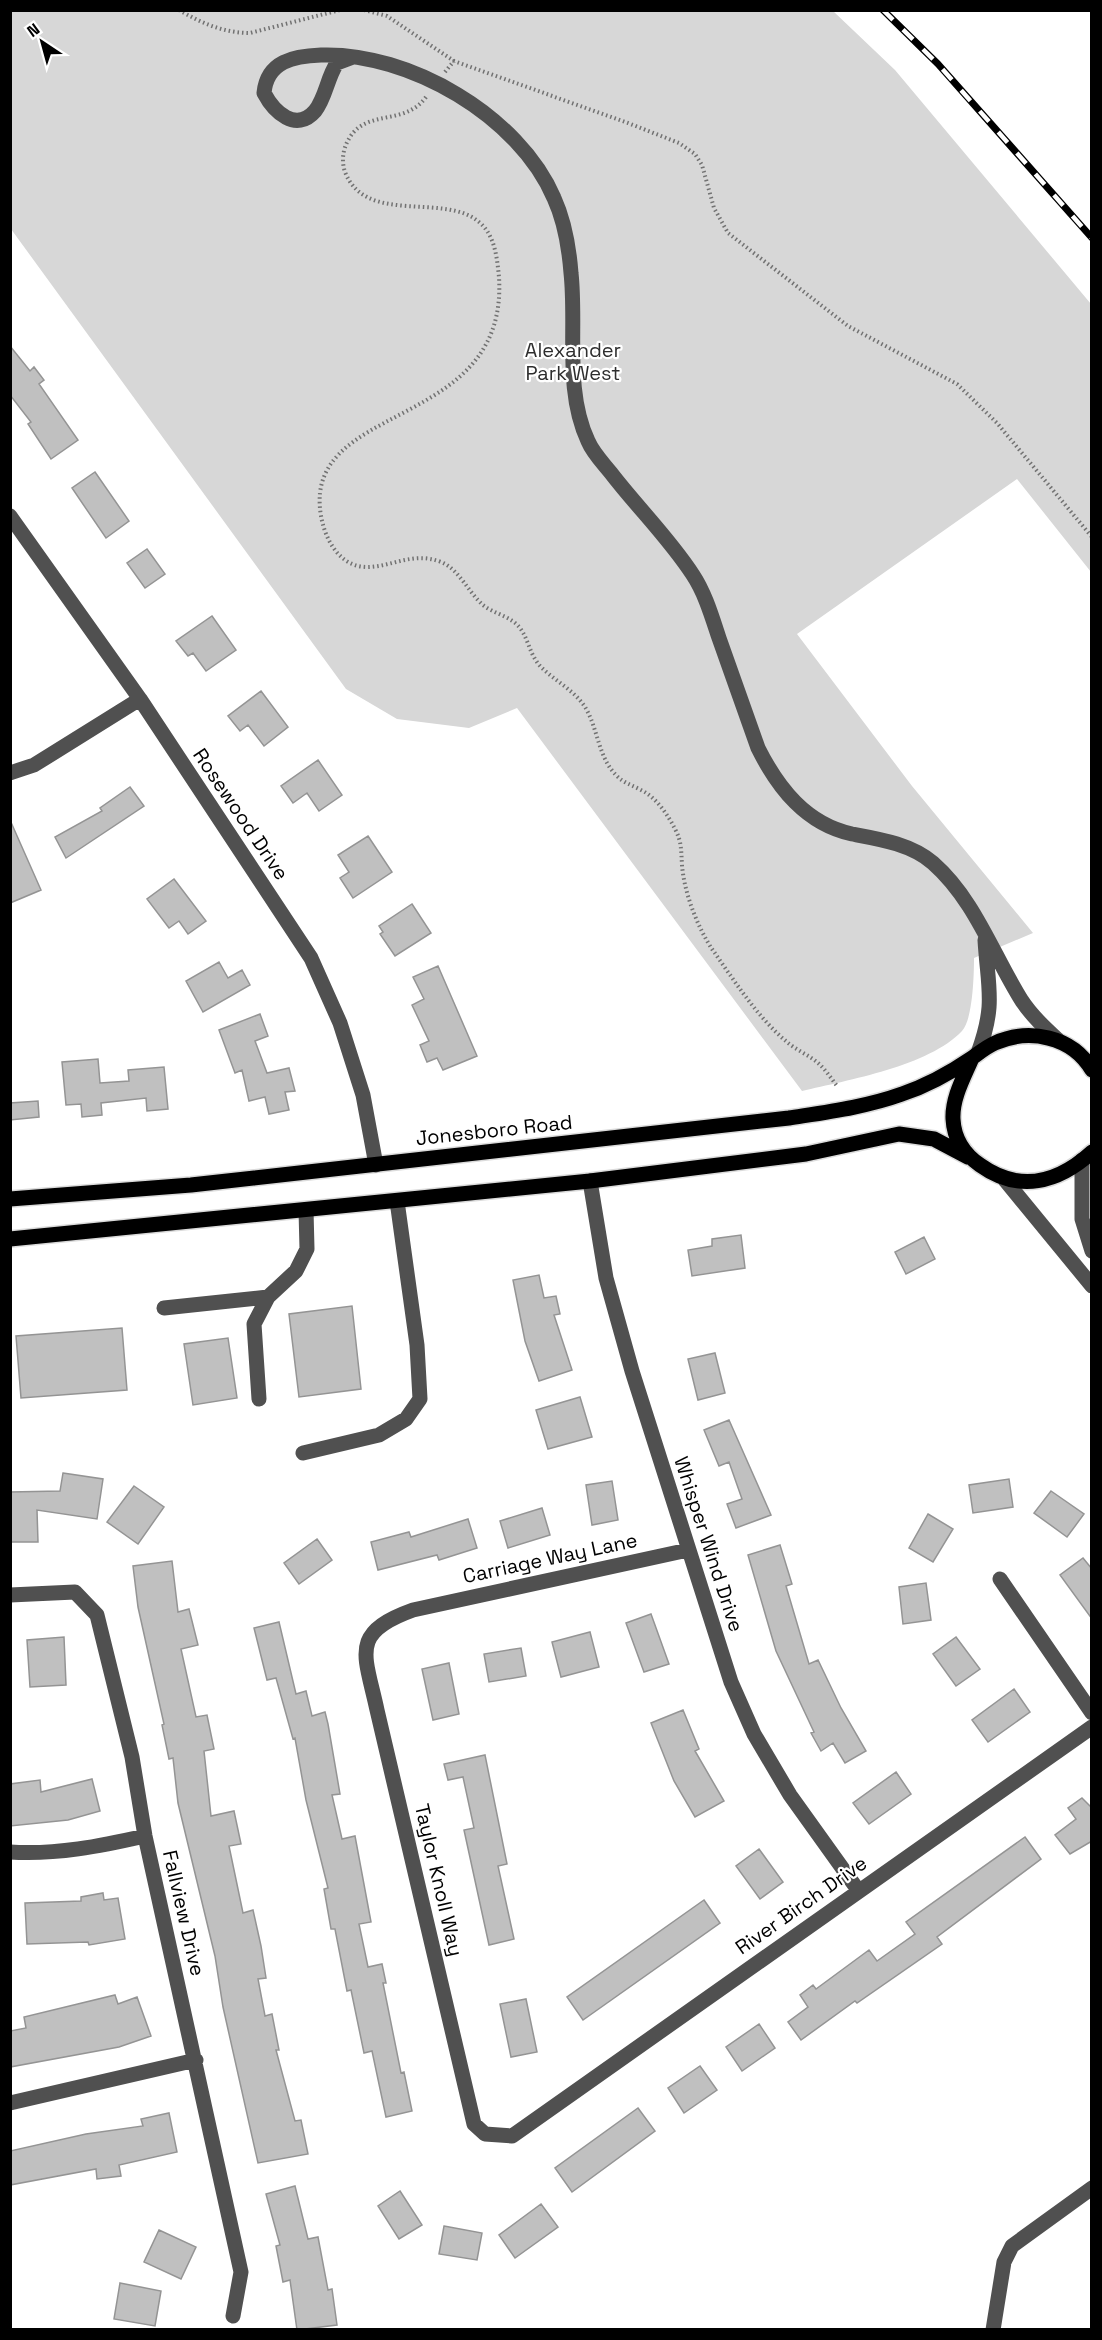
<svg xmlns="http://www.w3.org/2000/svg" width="1102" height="2340" viewBox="0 0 1102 2340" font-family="'Space Grotesk',sans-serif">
  <rect width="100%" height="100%" fill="#fff"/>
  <path fill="#d7d7d7" d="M10 11H833L895 70 1091 304V572L1017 479 797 634 912 786 1033 933 974 958C974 974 973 1019 962 1031 929 1066 848 1080 802 1091L517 708 469 728 397 719 346 689 11 229Z"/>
  <path fill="#c0c0c0" stroke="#949494" stroke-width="1.5" d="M10 346 30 371 34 367 44 380 39 384 78 440 51 459 28 424 31 422 10 395Z
    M95 472 129 521 106 538 72 488Z
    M147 549 165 574 145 588 127 563Z
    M212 616 236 650 206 671 193 653 188 656 176 641Z
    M261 691 288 727 264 746 248 725 240 731 228 716Z
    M318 760 342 795 319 811 307 793 293 803 281 786Z
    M130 787 144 806 66 858 55 837 102 811 100 808Z
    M10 820 41 890 10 903Z
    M368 836 392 872 353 898 340 878 349 872 338 855Z
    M174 879 206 921 188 934 179 921 169 928 147 899Z
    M412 904 431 933 395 956 380 934 383 932 379 926Z
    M219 962 228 978 242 970 250 985 203 1012 186 981Z
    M438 966 477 1056 443 1070 437 1058 427 1062 420 1045 429 1041 412 1005 424 999 413 977Z
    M260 1014 268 1036 255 1041 267 1073 289 1068 295 1091 285 1092 289 1110 269 1114 265 1097 249 1101 242 1070 235 1073 219 1030Z
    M98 1059 100 1083 129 1081 128 1070 164 1067 168 1109 147 1111 146 1098 101 1103 102 1115 82 1117 81 1104 66 1105 62 1062Z
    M38 1101 39 1117 10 1120V1103Z
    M741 1235 745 1268 692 1276 688 1250 712 1246V1239Z
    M924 1237 935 1259 906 1274 895 1252Z
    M539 1275 544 1298 556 1296 560 1314 554 1315 572 1370 539 1381 525 1341 513 1280Z
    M352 1306 361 1389 299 1397 289 1314Z
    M122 1328 127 1390 21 1398 16 1336Z
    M228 1338 237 1398 193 1405 184 1344Z
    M715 1353 725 1393 698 1400 688 1359Z
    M580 1397 592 1437 548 1449 536 1410Z
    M729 1420 771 1515 736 1528 727 1504 742 1499 729 1462 719 1466 704 1430Z
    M63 1473 103 1479 97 1519 37 1510 38 1542H10V1492L60 1491Z
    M1009 1479 1013 1507 973 1513 969 1485Z
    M612 1481 618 1520 592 1525 586 1485Z
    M134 1486 164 1507 138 1544 107 1522Z
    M1051 1491 1084 1514 1067 1537 1034 1513Z
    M542 1508 550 1535 508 1548 500 1521Z
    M928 1514 953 1529 933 1562 909 1548Z
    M468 1519 477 1548 439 1560 437 1555 378 1570 371 1542 409 1532 411 1537Z
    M317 1539 332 1560 299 1584 284 1563Z
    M780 1545 792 1584 786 1586 809 1664 818 1660 841 1708 866 1751 845 1763 833 1743 821 1751 811 1733 814 1732 776 1651 748 1555Z
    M1083 1558 1092 1569V1619L1060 1575Z
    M172 1561 178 1612 189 1609 198 1645 181 1649 196 1717 207 1715 214 1749 204 1751 211 1816 234 1811 241 1844 229 1846 243 1913 253 1910 261 1946 266 1978 258 1979 265 2016 272 2014 279 2050H276L295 2121 301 2120 308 2154 258 2163 223 2007 215 1956 178 1803 173 1758 169 1759 162 1725 164 1724 138 1607 133 1566Z
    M926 1583 931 1620 903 1624 899 1587Z
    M651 1614 669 1664 644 1672 626 1623Z
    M279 1622 296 1694 306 1691 312 1716 325 1712 328 1724 340 1794 332 1795 342 1839 355 1836 371 1922 359 1924 368 1967 382 1964 386 1983H383L401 2073 404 2072 412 2111 386 2117 372 2051 364 2053 351 1990 347 1991 335 1929H331L324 1889 328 1888 306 1800 295 1738 293 1739 276 1678 267 1680 254 1628Z
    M590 1632 599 1667 561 1677 552 1642Z
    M64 1637 66 1685 30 1687 27 1640Z
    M956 1637 980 1669 956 1686 933 1654Z
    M521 1648 526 1676 489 1682 484 1654Z
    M449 1663 459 1714 433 1720 422 1669Z
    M1014 1689 1030 1712 988 1742 972 1720Z
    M683 1710 699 1749 695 1751 724 1801 695 1817 674 1781 651 1723Z
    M485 1755 507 1864 498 1866 514 1939 489 1945 464 1830 474 1828 463 1777 448 1780 444 1764Z
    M896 1772 911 1794 869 1824 853 1803Z
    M92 1779 100 1811 68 1820 10 1826V1784L40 1780 41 1792Z
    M1082 1798 1092 1808V1841L1070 1854 1055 1835 1076 1819 1068 1808Z
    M1025 1837 1041 1859 937 1937 942 1944 857 2003 855 2001 801 2040 788 2022 808 2007 800 1995 813 1985 816 1989 869 1950 877 1961 915 1934 906 1922Z
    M759 1849 783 1882 760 1899 736 1866Z
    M103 1893 104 1900 118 1898 125 1939 89 1945 88 1942 27 1944 25 1903 81 1901V1897Z
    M704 1900 720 1923 583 2020 567 1997Z
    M115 1995 118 2004 137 1997 151 2036 119 2047 10 2067V2031L26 2028 24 2017Z
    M526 1999 537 2052 511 2057 500 2004Z
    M759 2024 775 2048 742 2071 726 2047Z
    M700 2066 717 2090 684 2113 668 2088Z
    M638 2108 655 2131 572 2192 555 2168Z
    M169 2113 177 2152 119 2165 121 2176 97 2179 96 2169 10 2185V2151L86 2134 143 2126 141 2119Z
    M295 2186 308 2239 318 2237 328 2290 332 2289 337 2325 297 2330 290 2280 283 2282 276 2246 280 2245 266 2194Z
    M400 2191 422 2225 399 2239 378 2206Z
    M541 2204 558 2227 515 2258 499 2235Z
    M444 2226 482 2233 477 2260 439 2254Z
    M159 2230 196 2247 181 2279 144 2262Z
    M120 2283 161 2291 155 2326 114 2319Z"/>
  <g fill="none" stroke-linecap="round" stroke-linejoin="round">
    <defs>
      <path id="major" d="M972 1058C964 1077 952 1098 953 1119 954 1139 964 1154 980 1165 1019 1193 1058 1183 1092 1152
        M10 1199 191 1185 789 1118C827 1112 866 1107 902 1094 926 1086 950 1073 972 1058 979 1053 986 1047 995 1043 1029 1028 1072 1036 1092 1070
        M10 1239 590 1181 806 1154 899 1134 934 1139 968 1157"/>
    </defs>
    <use href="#major" stroke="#dbdbdb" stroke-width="18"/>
    <path stroke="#727272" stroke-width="4" stroke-dasharray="1.5 3" stroke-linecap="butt" d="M179 10C201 23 224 33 250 33L340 10
      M364 10 387 16 454 61
      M445 72 454 61 628 123 679 143 695 154 702 165 714 208 728 233 848 326 957 384 997 423 1092 537
      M426 97C405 126 368 109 350 137 343 148 341 160 345 172 366 226 444 192 479 222 495 235 497 258 499 277 508 422 330 403 320 493 317 522 332 567 367 567 392 567 413 551 441 562 459 569 468 592 483 605 494 614 511 616 520 628 529 640 529 654 541 667 555 681 574 690 585 707 598 728 598 757 616 775 623 783 632 785 641 790 656 797 668 815 675 829 682 842 681 851 682 865 684 892 697 926 712 949 734 980 757 1017 787 1042 796 1050 809 1055 818 1063 825 1069 831 1078 837 1086"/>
    <path stroke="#505050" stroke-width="15" d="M353 57 337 63C327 78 326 97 315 111 296 133 274 112 264 93 267 61 294 56 321 55 409 52 519 116 554 198 565 222 569 247 571 273 577 328 564 390 588 441 593 453 603 463 611 473 637 507 669 538 693 575 705 593 712 617 719 638 732 674 745 711 758 748 778 788 806 824 852 834 879 839 911 844 933 863 975 900 993 955 1022 1001 1032 1016 1045 1028 1059 1041
      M10 516 140 699 311 958 340 1023 363 1095 376 1165
      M10 773 34 765 140 699
      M978 1053C996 1004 988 989 985 940
      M1082 1160V1219L1092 1251
      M1005 1180 1092 1286
      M590 1181 606 1278 632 1371 731 1682 754 1734 790 1795 858 1890
      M164 1308 268 1297
      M259 1399 254 1324 268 1297 296 1271 307 1249 306 1210
      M303 1453 379 1435 406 1419 420 1399 417 1345 397 1201
      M688 1550 413 1610C349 1633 365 1654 377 1710L474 2124 485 2134 512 2136 1092 1727
      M1000 1579 1092 1713
      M10 1595 75 1592 97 1615 132 1757 145 1836 241 2272 233 2316
      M10 1852C56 1855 101 1846 145 1836
      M10 2103 196 2060
      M993 2330 1004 2262 1012 2246 1092 2188"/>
    <use href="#major" stroke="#000" stroke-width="15"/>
    <defs>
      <path id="rail" d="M883 10 938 64 1092 238"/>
    </defs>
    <use href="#rail" stroke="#000" stroke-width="7"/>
    <use href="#rail" stroke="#fff" stroke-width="4.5" stroke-dasharray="14" stroke-linecap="butt"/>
  </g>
  <g text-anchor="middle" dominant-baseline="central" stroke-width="4.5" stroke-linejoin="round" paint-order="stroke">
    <g font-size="20" fill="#2e2e2e" stroke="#fff">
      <text x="573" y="350">Alexander<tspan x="573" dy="23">Park West</tspan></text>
    </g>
    <g font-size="20" fill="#000" stroke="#fff">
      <text transform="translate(241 814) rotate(56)">Rosewood Drive</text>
      <text transform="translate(494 1130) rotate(-6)">Jonesboro Road</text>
      <text transform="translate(709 1544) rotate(72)">Whisper Wind Drive</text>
      <text transform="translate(550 1558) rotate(-12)">Carriage Way Lane</text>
      <text transform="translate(439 1880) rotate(77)">Taylor Knoll Way</text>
      <text transform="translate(801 1905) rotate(-35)">River Birch Drive</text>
      <text transform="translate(184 1913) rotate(77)">Fallview Drive</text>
    </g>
  </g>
  <rect width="1102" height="2340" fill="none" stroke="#000000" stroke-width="24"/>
  <g transform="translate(42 42) rotate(324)" stroke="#ffffff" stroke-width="4.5" paint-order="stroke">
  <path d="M0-4.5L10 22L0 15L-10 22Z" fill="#000000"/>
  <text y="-9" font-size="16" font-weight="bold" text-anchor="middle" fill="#000000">N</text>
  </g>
</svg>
